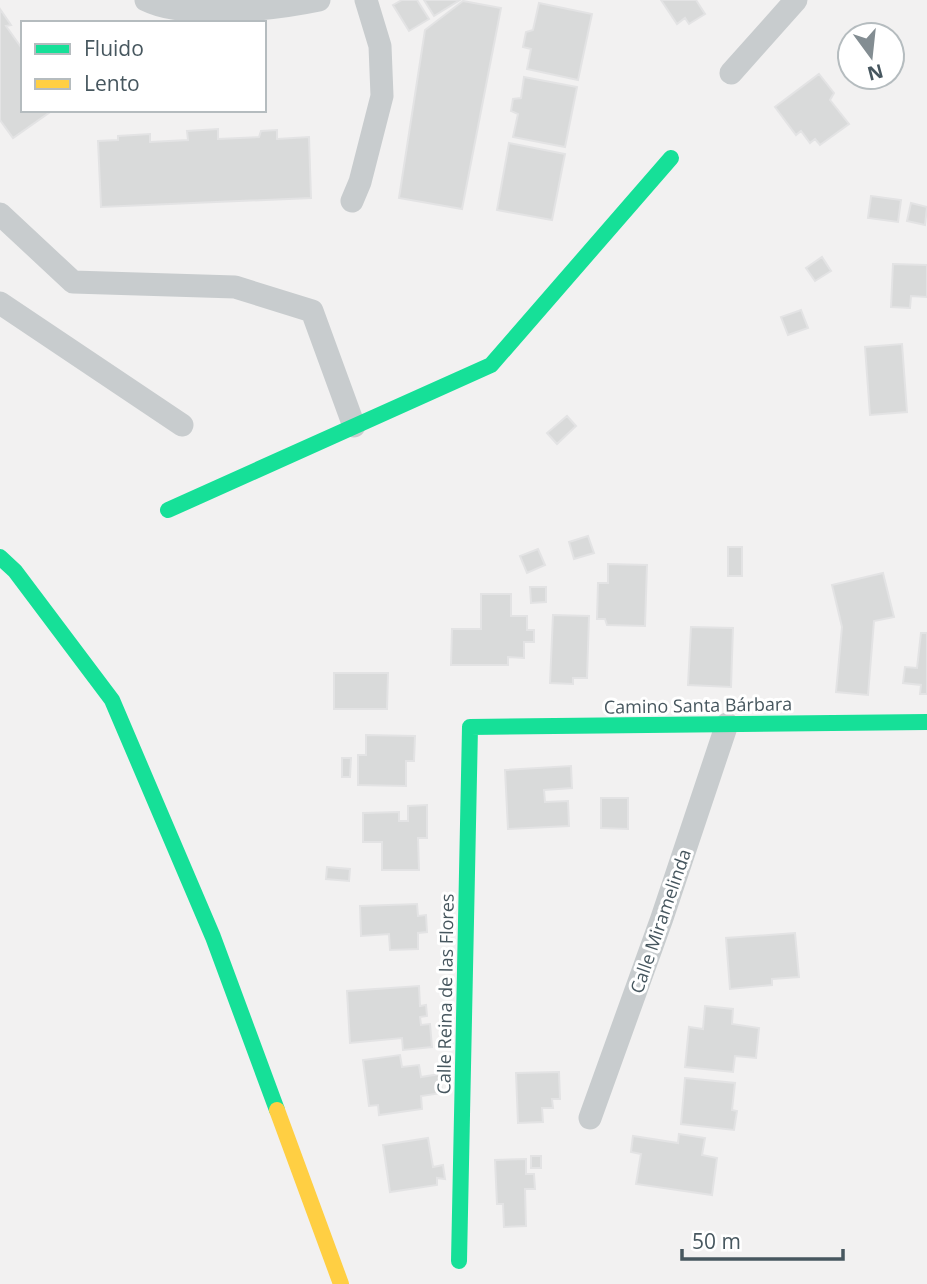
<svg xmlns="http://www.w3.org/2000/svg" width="927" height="1284" viewBox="0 0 927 1284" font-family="'Open Sans',sans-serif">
  <rect width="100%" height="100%" fill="#f2f1f1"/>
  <path fill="#d9dada" stroke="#e3e3e4" stroke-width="2" d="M402 0H417L429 19 409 31 393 5Z
    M424 0H460L434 16Z
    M661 0H696L705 14 689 24 685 18 677 24Z
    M463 1 501 8 462 209 399 198 425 30Z
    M539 3 592 14 578 80 527 69 531 49 523 47 526 32 533 30Z
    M0 9 11 25 6 26 23 50V110H53L13 138 0 120Z
    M819 74 834 93 830 100 849 124 820 145 815 139 810 143 801 131 796 135 775 107Z
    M524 77 577 87 565 147 513 137 518 114 511 111 513 99 521 98Z
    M218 129V139L259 137 261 131 277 130V139L309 137 311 198 101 207 98 141 118 140V136L150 134V142L188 140 187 131Z
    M509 143 565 154 552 220 497 210Z
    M871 196 901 200 898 222 868 218Z
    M911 203 927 207 925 225 907 221Z
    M822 257 831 271 815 281 806 268Z
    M893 264 927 265V297L911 296 910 308 891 307Z
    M801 310 808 328 788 335 781 317Z
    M902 344 907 412 870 415 865 347Z
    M567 416 576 426 557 444 547 433Z
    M588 536 594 553 574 559 569 542Z
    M728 547H742V576H728Z
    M538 549 545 565 527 573 520 556Z
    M608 564 647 565 645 626 607 625 605 619H597L598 583H608Z
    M883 573 894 617 874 621 868 695 836 692 842 627 832 585Z
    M530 587H546V602L531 603Z
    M481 594H511V616H527V630H534V642H524V658L508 657V665H451L452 629H481Z
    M553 615 589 616 587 678H573V684L550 683Z
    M691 627 733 628 731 687 688 685Z
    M921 633H927V694H920L921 685 903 683 905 667 917 668Z
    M334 673H388L387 709H334Z
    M366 735 415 736 414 761H406V786L358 785V755H366Z
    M342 758H351L350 777H342Z
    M571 766 572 788 544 790 545 802 568 801 569 826 508 829 505 770Z
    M601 798H628V829L601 828Z
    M427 805V838H418L419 870H382V842H363V813L399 812V821H408V806Z
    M327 867 350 869 349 881 326 879Z
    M417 904 418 916 426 915 427 932 418 933V949L390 950 389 934 361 936 360 906Z
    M795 933 799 977 772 979V985L730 989 726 938Z
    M419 986 420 1006 426 1005 427 1016 420 1017 421 1025 430 1024 432 1047 403 1050 402 1038 350 1043 347 991Z
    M705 1006 733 1009 732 1024 759 1028 756 1058 735 1056 733 1072 685 1067 689 1027 703 1029Z
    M400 1055 402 1067 419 1065 421 1077 440 1074 442 1093 421 1096 422 1109 379 1115 378 1105 369 1106 363 1060Z
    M559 1072 560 1099H552L553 1108H542L543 1122 518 1123 516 1073Z
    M685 1078 735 1083 732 1110 737 1111 734 1130 681 1124Z
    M679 1134 705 1138 702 1155 717 1158 712 1195 636 1184 641 1154 631 1152 633 1136 678 1143Z
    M428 1138 433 1167 443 1165 445 1179 437 1178V1185L390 1192 383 1145Z
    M531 1156H541V1168H531Z
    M526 1159V1174H534L535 1189H525L526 1226 504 1227 503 1204H497L495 1160Z"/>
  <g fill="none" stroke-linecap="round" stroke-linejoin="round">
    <path stroke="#c8ccce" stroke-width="23" d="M146 0C186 20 276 9 319 0
      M731 73 796 0
      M352 201 360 182 382 96 380 46 366 0
      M0 214 73 282 235 287 312 311 354 426
      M0 303 182 425
      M590 1118 662 918 727 724"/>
    <path stroke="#16e098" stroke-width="16" d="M168 510 491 365 671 158
      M0 557 15 571 112 700 213 937 277 1110
      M459 1261 470 727 927 722"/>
    <path stroke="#ffcf43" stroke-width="16" d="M277 1110 341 1284"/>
  </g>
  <g text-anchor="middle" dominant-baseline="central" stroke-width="6" stroke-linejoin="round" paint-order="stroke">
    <g font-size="18" fill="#47575f" stroke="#fff">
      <text transform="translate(698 705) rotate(-1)">Camino Santa Bárbara</text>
      <text transform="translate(660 921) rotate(-71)">Calle Miramelinda</text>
      <text transform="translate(445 994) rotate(-89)">Calle Reina de las Flores</text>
    </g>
  </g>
  <rect x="21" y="21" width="245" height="91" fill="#ffffff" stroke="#b5bcbf" stroke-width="2"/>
  <rect x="35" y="44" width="35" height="10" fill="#16e098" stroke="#b5bcbf" stroke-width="2"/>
  <text x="84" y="56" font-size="21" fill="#47575f">Fluido</text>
  <rect x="35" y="79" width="35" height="10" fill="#ffcf43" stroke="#b5bcbf" stroke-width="2"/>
  <text x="84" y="91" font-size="21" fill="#47575f">Lento</text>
  <g transform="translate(871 56) rotate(165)"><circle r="33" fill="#ffffff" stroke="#b5bcbf" stroke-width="2"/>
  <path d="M0-5L12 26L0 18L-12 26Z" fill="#838d92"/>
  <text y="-10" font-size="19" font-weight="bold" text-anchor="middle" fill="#47575f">N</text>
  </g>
  <path d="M682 1249v10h161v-10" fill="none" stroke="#47575f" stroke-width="3.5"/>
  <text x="692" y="1249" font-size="21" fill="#47575f" stroke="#ffffff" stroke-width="5" paint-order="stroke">50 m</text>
</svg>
